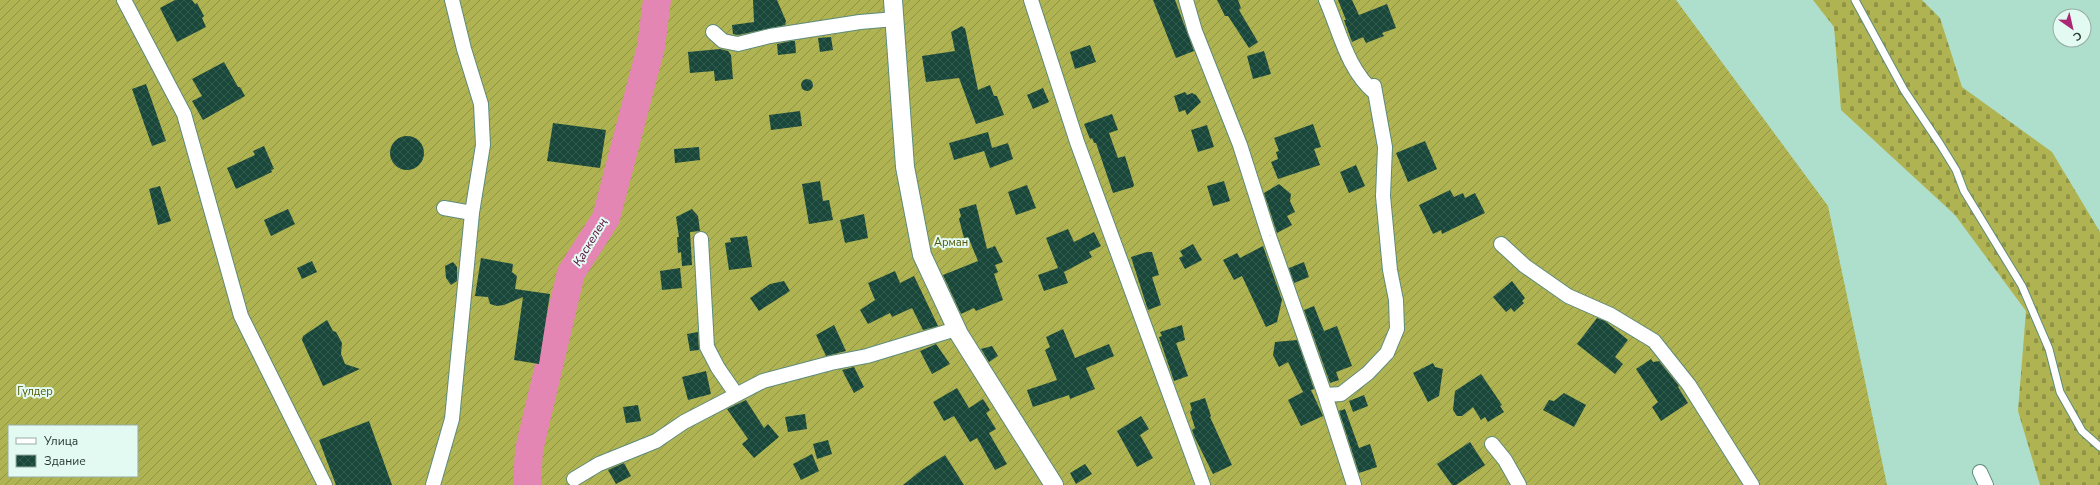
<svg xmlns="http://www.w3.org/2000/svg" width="2100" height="485" viewBox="0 0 2100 485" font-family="'Nunito Sans',sans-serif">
  <defs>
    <pattern id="cemetery-stones" width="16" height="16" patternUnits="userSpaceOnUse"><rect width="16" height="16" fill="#b0b352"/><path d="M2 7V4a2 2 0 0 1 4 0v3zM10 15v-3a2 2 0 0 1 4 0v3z" fill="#8f9345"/></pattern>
    <pattern id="garden-furrows" width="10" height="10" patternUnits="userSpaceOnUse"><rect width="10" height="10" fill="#b0b352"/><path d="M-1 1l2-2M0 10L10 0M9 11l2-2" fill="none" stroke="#8f9345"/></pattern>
    <pattern id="building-cross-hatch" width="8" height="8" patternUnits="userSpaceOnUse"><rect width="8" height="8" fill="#194739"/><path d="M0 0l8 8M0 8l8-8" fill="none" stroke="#325a4e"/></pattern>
  </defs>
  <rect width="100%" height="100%" fill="#aedfcd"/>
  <path fill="url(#cemetery-stones)" d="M1813 0H1922L1940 18 1962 87 2052 152 2100 232V485H2040L2018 411 2026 311 1955 215 1841 110 1834 27Z"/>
  <path fill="url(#garden-furrows)" fill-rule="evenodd" d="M0 0H1676L1828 206 1887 485H0ZM9 426H137V476H9Z"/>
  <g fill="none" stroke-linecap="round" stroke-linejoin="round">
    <path stroke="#e386b3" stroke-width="28" d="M527 485 529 450 571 273 606 218 651 47 657 0"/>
  </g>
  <path fill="url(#building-cross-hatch)" d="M175 0H192L195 4 197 3 204 16 202 18 206 27 177 42 160 8Z
    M753 0H777L786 21 785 25 738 35 733 34 732 25 754 22Z
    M1153 0H1175L1194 51 1176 58Z
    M1217 0H1238L1241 8 1239 10 1258 42 1249 48 1228 16H1225Z
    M1338 0H1352L1359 15 1387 4 1396 28 1382 33 1384 36 1366 43 1363 37 1352 42 1344 20H1346Z
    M962 26 964 28H965L978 90 990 85 994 96H997L1004 115 976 124 959 78 926 82 922 56 955 51 951 32Z
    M831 37 833 50 820 52 818 38Z
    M791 41H795L796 53 778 55 777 44Z
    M1090 45 1096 62 1075 69 1070 52Z
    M720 49 728 51 731 55 733 79 715 81 714 71 690 73 688 52Z
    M1264 51 1271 74 1253 79 1247 56Z
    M224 62 238 87H240L245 96 203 120 192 101 202 96 192 79Z
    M801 85a6 6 0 1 1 12 0a6 6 0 1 1-12 0Z
    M146 84 166 141 152 146 132 89Z
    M1043 88 1049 102 1033 109 1027 95Z
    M1185 92 1187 95 1192 93 1196 95 1201 102 1187 115 1185 110 1179 112 1174 96Z
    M800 111 802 126 771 130 769 115Z
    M1112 114 1118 130 1109 133 1118 158 1125 156 1134 185 1133 187 1113 193 1096 143H1094L1092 138 1090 139 1084 124Z
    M553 123 606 130 600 168 547 161Z
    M1313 124 1321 147 1314 149 1320 165 1278 179 1271 162 1278 159 1276 152 1279 151 1274 138Z
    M1207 125 1214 147 1198 152 1191 130Z
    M988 132 992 148 1008 143 1013 159 990 168 984 151 954 160 949 143Z
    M390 153a17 17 0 1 1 34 0a17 17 0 1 1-34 0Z
    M1425 141 1437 169 1408 182 1396 153Z
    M264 146 274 169 271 170 272 172 236 189 227 168 255 155 253 151Z
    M699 147 700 160 675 163 674 149Z
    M1356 165 1365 186 1349 193 1340 172Z
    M820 181 823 201 829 200 833 220 809 224 802 184Z
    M1224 181 1230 201 1213 206 1207 186Z
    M1279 184 1291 194 1290 201 1295 212 1287 216 1292 225 1277 233 1264 193Z
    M1027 185 1036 208 1016 215 1008 192Z
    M160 186 171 221 158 225 149 189Z
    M1450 190 1454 197 1463 193 1465 198 1475 193 1485 213 1442 234 1441 230 1433 234 1419 205Z
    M976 204 987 249 995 246 1003 262 995 265 998 272 994 274 1003 300 976 311 974 308 961 314 943 275 978 261 968 237 964 238 959 219 961 216 959 209Z
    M288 209 295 224 271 236 264 220Z
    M692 209 698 216 700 231 690 232 692 265 682 266 681 252 678 253 677 237H679L676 217Z
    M864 214 868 238 845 243 840 220Z
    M1068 229 1074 242 1094 232 1101 246 1089 252 1092 257 1064 272 1068 283 1044 291 1038 275 1058 268 1046 238Z
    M747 236 752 267 729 270 725 243 731 242 730 238Z
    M1193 244 1202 260 1185 269 1179 258 1183 256 1180 251Z
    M1263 246 1282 300 1277 322 1266 327 1242 276 1234 280 1223 260 1237 253 1240 258Z
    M1147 252H1152L1159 275 1152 277 1161 305 1148 310 1131 257Z
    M481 258 513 264 512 272 517 276 515 289 550 294 539 364 514 360 523 297 504 305 497 306 490 304 488 297 475 296Z
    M312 261 317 272 302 279 297 268Z
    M453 262 457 267V281L451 285 446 278 445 266Z
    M1304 262 1309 277 1294 283 1289 268Z
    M680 268 682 288 662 290 660 271Z
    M895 271 900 283 914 276 938 326 923 330 912 308 892 317 890 313 868 324 860 310 875 300 868 283Z
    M784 281 790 291 759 311 750 298 770 284Z
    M1512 281 1525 298 1522 301 1524 303 1514 312 1511 308 1506 312 1493 297Z
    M1314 306 1324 331 1337 326 1352 366 1336 372 1339 380 1330 383 1304 310Z
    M1597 318 1605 321 1628 340 1615 357 1623 364 1615 374 1577 344Z
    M327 320 333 331 336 332 342 343 341 354 345 364 360 369 323 386 302 340 303 336Z
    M834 325 846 351 826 356 816 335Z
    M1182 325 1185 340 1176 343 1188 376 1174 381 1159 337 1162 336 1160 332Z
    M1063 329 1075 358 1109 344 1114 356 1086 368 1095 389 1070 399 1069 395 1033 407 1027 390 1057 380 1045 350 1050 347 1046 337Z
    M698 332 699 350 690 351 687 334Z
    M1297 340 1314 389 1311 390 1323 416 1301 426 1288 400 1303 392 1288 362 1279 367 1273 355 1275 342Z
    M936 344 950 364 932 374 920 351Z
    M992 346 998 356 989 362 981 349Z
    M1651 359 1653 362 1659 361 1679 386 1678 387 1688 403 1661 421 1652 407 1658 402 1636 369Z
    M1433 363 1435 367 1443 369 1439 396 1428 402 1413 373Z
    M854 367 864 387 854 393 842 370Z
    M706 371 711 394 688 400 682 377Z
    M1481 374 1502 405 1500 406 1504 412 1488 422 1485 417 1481 420 1473 407 1462 416H1457L1453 410 1455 391Z
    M957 388 969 408 983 399 990 410 986 413 996 429 989 433 1007 464 995 470 977 438 970 442 954 416 944 421 933 402Z
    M1564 393 1586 405 1574 427 1543 410 1549 400 1554 401Z
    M1364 395 1368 406 1353 412 1349 401Z
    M1205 398 1211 416 1210 417 1232 465 1213 474 1194 436 1192 430 1195 428 1190 412 1192 410 1190 403Z
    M746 400 764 428 768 424 779 437 754 458 742 444 748 439 727 409Z
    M638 405 641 421 626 423 623 407Z
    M1345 409 1359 448 1370 444 1377 467 1359 473 1339 411Z
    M805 414 807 429 788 432 785 417Z
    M1141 416 1149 429 1140 435 1153 458 1137 467 1117 431Z
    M369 421 392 485H336L319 440Z
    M828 440 832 454 817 459 813 444Z
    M1470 442 1485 465 1456 485H1452L1437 464Z
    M812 454 819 471 801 480 793 464Z
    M945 455 964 485H903L923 469Z
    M624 463 631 476 616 484 608 470Z
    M1085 464 1092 474 1076 484 1070 473Z"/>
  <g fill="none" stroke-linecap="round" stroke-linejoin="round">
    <defs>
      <path id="service" d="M1855 0 1904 90 1940 144 1956 170 1964 191 2022 286 2049 349 2060 392 2082 431 2100 447"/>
      <path id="minor" d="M124 0 184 114 241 316 325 485
        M452 0 464 49 481 104 483 145 472 213
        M1031 0 1077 142 1203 485
        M1186 0 1195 31 1240 145 1269 236 1325 395 1354 485
        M1326 0C1340 32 1347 69 1375 93
        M713 32 723 41 738 44 770 36 860 22 895 19
        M701 239 707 347 718 368 736 394
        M1501 244 1525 266 1568 296 1611 315 1654 341 1689 385 1752 485
        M1325 395 1341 394 1368 373 1387 353 1397 329 1396 300 1390 270 1383 196 1385 147 1374 86
        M1492 444 1505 460 1519 485
        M1980 472 1986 485
        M574 479 599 464 656 441 684 422 763 381 831 363 867 356 956 329
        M433 485 452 419 472 213 444 208"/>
      <path id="tertiary" d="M893 0 905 167 922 255 959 334 1054 485"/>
    </defs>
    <use href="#service" stroke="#5d8b7b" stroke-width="9"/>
    <use href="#minor" stroke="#5d8b7b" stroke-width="16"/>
    <use href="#tertiary" stroke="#5d8b7b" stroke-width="20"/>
    <use href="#service" stroke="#fff" stroke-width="7"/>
    <use href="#minor" stroke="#fff" stroke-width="14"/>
    <use href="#tertiary" stroke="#fff" stroke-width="18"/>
  </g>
  <g text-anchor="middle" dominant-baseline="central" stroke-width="4" stroke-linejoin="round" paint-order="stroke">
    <g font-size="11" fill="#555605" stroke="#e2faf1">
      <text x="951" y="242">Арман</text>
      <text x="35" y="391">Гүлдер</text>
    </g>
    <g font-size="12" font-style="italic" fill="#590338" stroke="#e2faf1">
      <text transform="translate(590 242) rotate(-59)">Қаскелең</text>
    </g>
  </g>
  <rect x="8" y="425" width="130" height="52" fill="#e2faf1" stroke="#97ada5"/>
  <rect x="16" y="438" width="20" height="6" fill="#ffffff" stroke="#97ada5"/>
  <text x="44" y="445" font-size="12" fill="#263932">Улица</text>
  <rect x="16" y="455" width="20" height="12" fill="url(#building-cross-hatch)" stroke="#97ada5"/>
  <text x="44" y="465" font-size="12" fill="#263932">Здание</text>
  <g transform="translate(2072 28) rotate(146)"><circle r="19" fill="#e2faf1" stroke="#97ada5"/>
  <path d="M0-3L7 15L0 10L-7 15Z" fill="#aa2773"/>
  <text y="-6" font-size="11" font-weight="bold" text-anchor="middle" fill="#263932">С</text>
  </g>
</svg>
